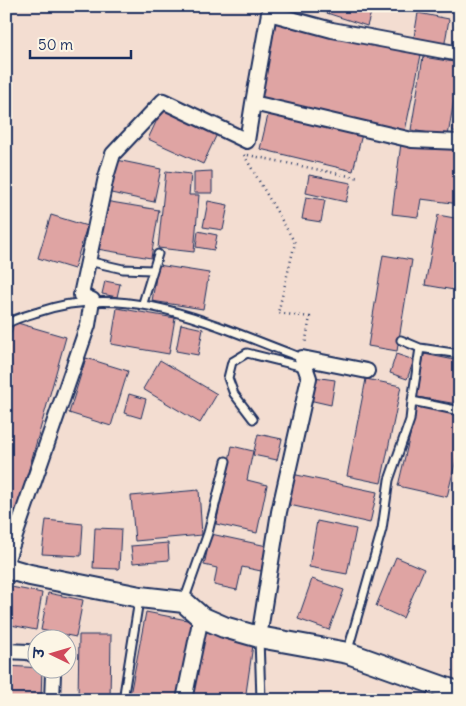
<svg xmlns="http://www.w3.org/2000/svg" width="466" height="706" viewBox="0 0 466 706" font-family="Delius,'Playpen Sans Deva',sans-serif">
  <rect width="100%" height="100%" fill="#f3ddd1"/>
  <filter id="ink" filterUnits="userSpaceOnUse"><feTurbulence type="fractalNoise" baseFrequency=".02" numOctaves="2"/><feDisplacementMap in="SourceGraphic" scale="10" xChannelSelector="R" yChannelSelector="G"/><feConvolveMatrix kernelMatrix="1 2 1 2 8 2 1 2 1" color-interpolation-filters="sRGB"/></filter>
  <g filter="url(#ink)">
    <path fill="#dfa4a3" stroke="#1b2f5e" d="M305 6H373L367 26Z
      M418 13 449 19 444 48 413 43Z
      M276 23 421 55 405 131 259 99Z
      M423 57 460 63 448 136 411 130Z
      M456 102 460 103V132L453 131Z
      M162 109 217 134 203 164 148 139Z
      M269 111 362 134 353 171 260 149Z
      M401 143 460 150V204L421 199 418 217 392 214Z
      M117 160 161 169 154 202 111 193Z
      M166 171 191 174 189 195H199L194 252 158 248Z
      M212 171V193H194V172Z
      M309 175 351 183 346 202 306 193Z
      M306 197 325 200 321 222 302 219Z
      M105 201 159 210 151 258 97 249Z
      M208 201 228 205 223 230 203 227Z
      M51 215 87 226 74 269 38 258Z
      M438 215 460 219V261L454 290 425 285Z
      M198 231 217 235 214 250 196 247Z
      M383 255 412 260 397 351 368 346Z
      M158 265 209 273 203 309 152 301Z
      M105 281 120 284 117 297 102 294Z
      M117 308 175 318 169 354 111 344Z
      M14 322 66 337 6 551V352Z
      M181 324 203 329 198 355 176 351Z
      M396 354 414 360 407 379 390 373Z
      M424 354 460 361V388L457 404 417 397Z
      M86 358 128 371 111 426 69 413Z
      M160 360 217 394 200 423 143 389Z
      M314 377 335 380 331 405 309 400Z
      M366 379 401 386 381 483 347 476Z
      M129 394 146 399 141 418 124 413Z
      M417 406 460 416V443L447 497 398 486Z
      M258 434 282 439 277 460 253 455Z
      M232 446 253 451 247 480 267 485 257 533 216 524Z
      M292 474 377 492 370 523 285 504Z
      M199 490 202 535 135 541 131 496Z
      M46 520 83 524 81 556 42 554Z
      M317 521 356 529 347 574 309 567Z
      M95 528 121 529 119 569 93 568Z
      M211 534 267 546 261 571 242 567 237 590 214 585 217 568 204 565Z
      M168 543 169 560 133 563 131 546Z
      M396 557 424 569 403 618 376 606Z
      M312 579 344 590 329 630 298 619Z
      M6 586 42 593 36 630 6 624Z
      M48 593 83 600 76 637 41 630Z
      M146 612 192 621 177 700H129Z
      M202 630 254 638 245 700H191Z
      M79 635H111L110 700H78Z
      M6 666 42 668 41 700H6Z
      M299 697V700H268V698Z"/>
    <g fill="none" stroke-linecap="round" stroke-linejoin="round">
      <defs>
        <path id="lane" d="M88 261 123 269 152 270
          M143 303 158 254
          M6 324C16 318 28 315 38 312 130 280 217 327 302 358
          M401 340 420 348 460 354
          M412 401 420 348
          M253 419 234 394 228 378 232 362 247 353 304 367
          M184 601 208 533 226 461
          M259 638 261 700
          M348 650 382 529 389 480 410 420 412 401 460 411
          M123 700 139 600"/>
        <path id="street" d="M460 54 332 30 269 13 253 103 412 140 460 142
          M6 562 88 325 92 300 81 295 106 177 113 154 163 101 247 141 253 103
          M259 637 279 512 309 378 302 358 367 371
          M6 651 28 652 38 657
          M50 668 53 674 52 700
          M184 700 201 617"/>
        <path id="secondary" d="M6 568 30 575 140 597 184 602 201 617 224 627 259 637 348 653 460 693"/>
      </defs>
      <use href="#lane" stroke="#1b2f5e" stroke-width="11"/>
      <use href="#street" stroke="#1b2f5e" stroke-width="18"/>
      <use href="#secondary" stroke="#1b2f5e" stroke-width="24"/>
      <path stroke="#1b2f5e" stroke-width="2.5" stroke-dasharray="1 4" stroke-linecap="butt" d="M244 155 295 243 278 313 310 317 305 345
        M248 155 359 178"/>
      <use href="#lane" stroke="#fcf5e5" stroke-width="7"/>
      <use href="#street" stroke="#fcf5e5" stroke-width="14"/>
      <use href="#secondary" stroke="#fcf5e5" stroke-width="20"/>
    </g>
  </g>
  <rect width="466" height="706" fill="none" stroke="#fcf5e5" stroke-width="25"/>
  <rect x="12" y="12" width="441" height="681" fill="none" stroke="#1b2f5e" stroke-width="2" filter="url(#ink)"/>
  <g transform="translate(52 654) rotate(275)"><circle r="24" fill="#fcf5e5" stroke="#a2a6af"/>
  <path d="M0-4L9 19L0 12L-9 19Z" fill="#d1495b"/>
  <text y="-8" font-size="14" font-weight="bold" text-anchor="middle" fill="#1b2f5e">उ</text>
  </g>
  <path d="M30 50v8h101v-8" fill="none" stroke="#1b2f5e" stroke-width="2.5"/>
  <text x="38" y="50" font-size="15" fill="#1b2f5e" stroke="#fcf5e5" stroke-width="4" paint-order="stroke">50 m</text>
</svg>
